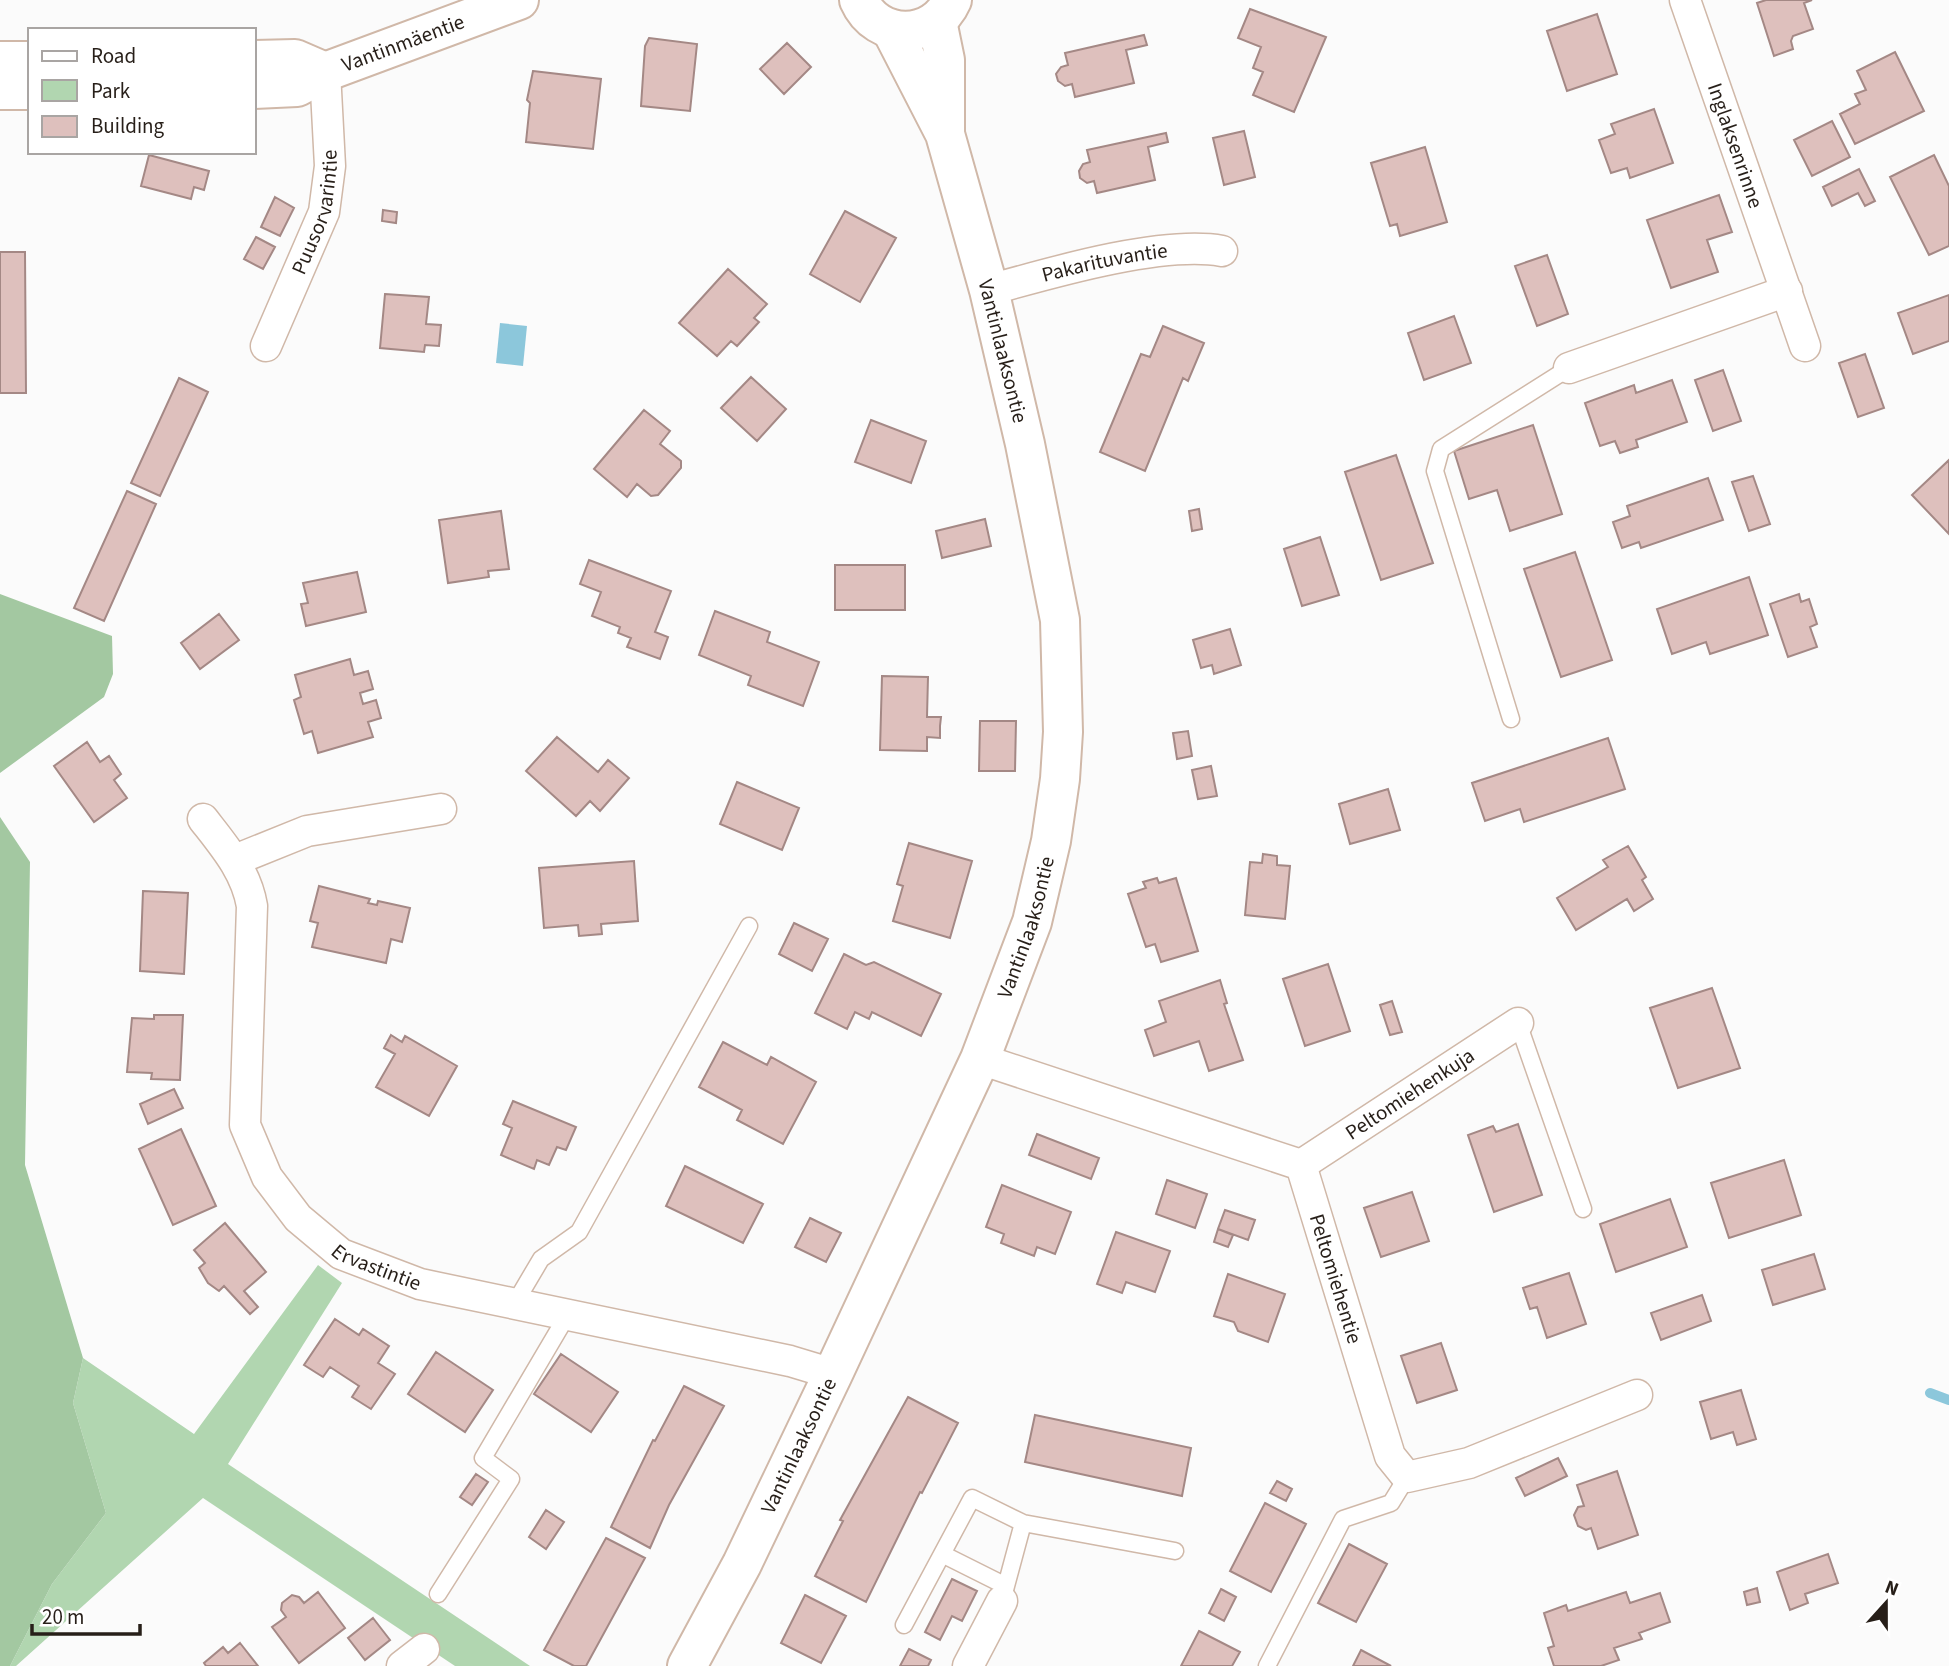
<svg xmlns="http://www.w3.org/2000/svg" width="1949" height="1666" viewBox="0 0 1949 1666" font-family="'Source Sans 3',sans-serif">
  <rect width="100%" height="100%" fill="#fbfbfb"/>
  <path fill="#b1d6b0" d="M318 1265 342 1283 228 1464 530 1666H455L203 1498 16 1666H10L52 1584 106 1513 73 1403 83 1358 194 1434Z"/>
  <path fill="#a3c8a1" d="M0 594 112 636 113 674 104 697 0 773Z
    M0 817 30 862 25 1165 83 1358 73 1403 106 1513 52 1584 10 1666H0Z"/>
  <path fill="#8cc7db" d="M500 323 527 326 523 366 496 363Z"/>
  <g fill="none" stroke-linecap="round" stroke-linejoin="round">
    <path stroke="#8cc7db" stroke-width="10" d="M1930 1393 1949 1400"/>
  </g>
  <path fill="#dec0bd" stroke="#a48885" stroke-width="2" d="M1766 0H1812L1804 3 1813 29 1793 36 1791 41 1793 49 1774 56 1757 3Z
    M1250 9 1326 37 1294 112 1253 95 1263 72 1253 68 1261 47 1238 38Z
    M1597 14 1617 74 1567 91 1547 31Z
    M1144 35 1147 45 1126 50 1134 83 1075 97 1072 84 1065 86 1058 81 1056 74 1061 67 1068 65 1065 53Z
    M649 38 697 44 690 111 641 106 645 46Z
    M787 43 811 67 784 94 760 69Z
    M1895 52 1924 111 1855 144 1840 114 1860 104 1855 94 1866 90 1857 71Z
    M533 71 601 79 593 149 526 142 530 103 527 100Z
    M1654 109 1673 163 1630 178 1627 168 1611 173 1599 140 1615 134 1611 124Z
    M1832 121 1850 157 1812 176 1794 140Z
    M1244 131 1255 177 1224 185 1213 138Z
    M1166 133 1168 142 1148 147 1155 180 1097 193 1094 181 1087 183 1080 178 1079 171 1083 164 1090 162 1087 150Z
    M1425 147 1447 222 1400 236 1397 224 1390 226 1371 163Z
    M149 155 209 171 204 190 194 187 191 199 141 186Z
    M1934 155 1949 186V246L1929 255 1890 177Z
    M1859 169 1875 201 1865 206 1858 193 1832 206 1823 187Z
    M1719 195 1732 232 1707 240 1718 272 1671 288 1647 220Z
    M275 197 294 208 280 236 261 227Z
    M383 210 397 212 396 223 382 221Z
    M845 211 896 238 860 302 810 274Z
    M256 237 275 247 263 269 244 259Z
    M0 252H25L26 393H0Z
    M1547 255 1568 314 1537 326 1515 266Z
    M728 269 767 304 754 318 759 322 737 346 731 341 717 356 679 323Z
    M385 294 429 297 426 324 441 325 439 346 425 345 424 352 380 348Z
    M1949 295V341L1913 354 1898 313Z
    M1454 316 1471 363 1424 380 1408 333Z
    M1163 326 1204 343 1188 381 1183 378 1145 471 1100 452 1141 354 1150 357Z
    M1865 354 1884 408 1858 417 1839 363Z
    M1723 370 1741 421 1713 431 1695 380Z
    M751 377 786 409 757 441 721 408Z
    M179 378 208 392 160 496 131 483Z
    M1672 380 1687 422 1636 440 1638 447 1620 453 1615 441 1600 446 1585 403 1634 385 1636 393Z
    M644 410 670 431 660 444 681 461V468L658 495 651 496 637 484 627 497 594 469Z
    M871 420 926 441 911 483 855 462Z
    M1533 425 1562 514 1510 531 1497 490 1469 499 1454 451Z
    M1396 455 1433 563 1381 580 1345 472Z
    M1949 460V534L1912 495Z
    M1753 476 1770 524 1749 531 1732 482Z
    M1708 478 1723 520 1641 548 1639 542 1622 548 1613 522 1630 516 1627 506Z
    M127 491 156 504 104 621 74 608Z
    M1199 509 1202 529 1192 531 1189 511Z
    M501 511 509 569 488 571 489 577 448 583 439 520Z
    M985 519 991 546 942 558 936 531Z
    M1320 537 1339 595 1302 606 1284 549Z
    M1575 552 1612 660 1561 677 1524 569Z
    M589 560 671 591 655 632 668 637 660 659 627 647 631 638 618 633 620 627 592 616 601 592 580 584Z
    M835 565H905V610H835Z
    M357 572 366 612 306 626 301 604 308 603 303 583Z
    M1749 577 1768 635 1710 654 1706 642 1672 654 1657 609Z
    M1799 594 1801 602 1809 599 1817 624 1810 627 1817 647 1788 657 1770 604Z
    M715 611 770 632 767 642 819 662 803 706 748 685 751 676 699 655Z
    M219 614 239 640 200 669 181 643Z
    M1230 629 1241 665 1214 674 1212 665 1201 668 1193 640Z
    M350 659 354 675 368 671 373 689 360 693 363 704 376 700 381 718 368 722 373 737 318 753 312 731 304 734 294 700 301 697 295 675Z
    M882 676 928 677 927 717H941L940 726V738L927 737V751L880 750Z
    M980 721H1016L1015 771H979Z
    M1188 731 1192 756 1177 759 1173 733Z
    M557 737 598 772 608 760 629 778 600 811 590 801 576 816 526 771Z
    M1608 738 1625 789 1524 822 1520 809 1485 821 1472 783Z
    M87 742 100 762 109 756 121 774 114 780 127 798 94 822 54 766Z
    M1211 766 1217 796 1198 799 1192 770Z
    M737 782 799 808 782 850 720 824Z
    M1388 789 1400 830 1350 844 1339 804Z
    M909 843 972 861 950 938 893 921 903 886 897 884Z
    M1628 846 1646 877 1642 880 1653 899 1634 911 1627 899 1576 930 1557 898 1608 867 1603 860Z
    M1263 854 1277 856V865L1290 866 1285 919 1245 915 1250 862 1262 863Z
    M634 861 638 921 601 924 602 934 579 936 578 925 544 928 539 868Z
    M1157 878 1159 883 1176 878 1198 951 1161 962 1155 944 1146 947 1128 894 1146 888 1143 882Z
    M319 886 370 899 368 903 377 905 378 901 410 908 402 942 391 939 386 963 312 947 318 923 310 921Z
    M143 891 188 893 184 974 140 971Z
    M794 923 828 939 812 971 779 954Z
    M844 954 866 965 874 962 941 994 921 1036 872 1012 869 1019 855 1012 847 1029 815 1013Z
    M1328 964 1350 1031 1305 1046 1283 979Z
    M1220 980 1227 1003 1224 1004 1243 1060 1209 1071 1199 1041 1154 1056 1145 1030 1166 1022 1159 1001Z
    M1712 988 1740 1068 1678 1088 1650 1008Z
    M1392 1001 1402 1032 1390 1035 1380 1005Z
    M154 1015H183L180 1080 151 1079 152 1073 127 1072 132 1018 154 1019Z
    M391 1035 402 1042 405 1036 457 1066 429 1116 376 1087 395 1054 384 1048Z
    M723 1042 767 1065 771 1057 816 1082 783 1144 737 1120 742 1110 699 1087Z
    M174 1089 183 1108 148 1124 140 1104Z
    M513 1101 576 1127 566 1150 557 1147 549 1165 537 1160 534 1169 501 1155 512 1128 503 1124Z
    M1518 1124 1542 1195 1494 1212 1468 1135 1493 1126 1496 1132Z
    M181 1129 216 1206 173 1225 139 1149Z
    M1037 1134 1099 1158 1091 1179 1029 1155Z
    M1784 1160 1801 1215 1729 1238 1711 1183Z
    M685 1166 763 1204 743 1243 666 1206Z
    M1167 1180 1207 1194 1195 1228 1156 1214Z
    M1002 1185 1071 1212 1055 1254 1037 1247 1034 1256 1001 1243 1004 1234 986 1227Z
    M1412 1192 1429 1241 1381 1257 1364 1208Z
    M1670 1199 1687 1247 1616 1272 1600 1224Z
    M1225 1210 1255 1220 1248 1240 1218 1229Z
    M810 1218 841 1233 826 1262 795 1247Z
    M225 1223 266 1272 244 1291 258 1307 250 1314 224 1286 219 1291 208 1283 199 1268 205 1263 194 1250Z
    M1218 1229 1233 1235 1228 1247 1214 1242Z
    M1116 1232 1170 1251 1155 1292 1126 1282 1122 1293 1097 1284Z
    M1814 1254 1825 1289 1773 1305 1762 1270Z
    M1569 1273 1586 1324 1547 1338 1537 1307 1530 1309 1523 1288Z
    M1228 1274 1285 1294 1268 1342 1238 1331 1234 1322 1214 1316Z
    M1702 1295 1711 1321 1661 1340 1651 1313Z
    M335 1319 359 1335 363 1329 389 1346 378 1363 395 1374 371 1409 352 1397 359 1386 330 1367 323 1377 304 1365Z
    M1441 1343 1457 1390 1417 1403 1401 1356Z
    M436 1352 493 1390 465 1432 408 1394Z
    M561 1354 618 1392 591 1432 534 1394Z
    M684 1386 724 1406 669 1505 650 1548 611 1527 653 1440 655 1441Z
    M1741 1390 1756 1439 1737 1445 1733 1432 1711 1439 1700 1402Z
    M908 1397 958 1423 922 1493 920 1492 866 1602 815 1576 843 1521 840 1520Z
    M1035 1415 1191 1448 1182 1496 1025 1462Z
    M1558 1458 1567 1476 1525 1496 1516 1478Z
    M1617 1471 1638 1535 1598 1549 1591 1528 1586 1530 1578 1526 1574 1515 1578 1507 1584 1506 1577 1485Z
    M476 1474 488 1482 472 1505 460 1497Z
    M1277 1481 1292 1489 1286 1501 1270 1493Z
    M1265 1503 1306 1524 1271 1592 1230 1571Z
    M546 1510 564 1522 546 1549 529 1537Z
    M606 1538 645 1558 586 1666H574L544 1650Z
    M1349 1544 1387 1564 1356 1622 1318 1603Z
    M1828 1554 1838 1583 1805 1594 1808 1603 1790 1610 1777 1572Z
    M952 1579 977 1591 962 1621 952 1616 940 1640 925 1632Z
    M1757 1588 1760 1602 1747 1605 1744 1592Z
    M1221 1589 1236 1597 1224 1621 1209 1613Z
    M318 1592 345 1628 299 1663 272 1627 286 1617 281 1610 282 1603 292 1595 299 1597 304 1603Z
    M1626 1592 1630 1603 1660 1593 1670 1622 1639 1633 1642 1639 1614 1648 1619 1660 1601 1666H1554L1548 1648 1554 1646 1544 1613 1566 1605 1568 1611Z
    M805 1595 846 1616 821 1663 781 1643Z
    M373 1618 390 1640 365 1660 348 1638Z
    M1199 1631 1240 1652 1232 1666H1181Z
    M240 1643 258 1666H206L204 1663 223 1647 228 1653Z
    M909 1649 931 1660 928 1666H900Z
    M1361 1650 1391 1666H1353Z"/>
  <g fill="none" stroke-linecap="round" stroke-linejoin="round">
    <defs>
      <path id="lane" d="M1511 719 1435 471 1441 449 1569 368
        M1518 1023 1583 1209
        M515 1303 541 1259 579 1232 749 926
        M942 1554 1006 1586
        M438 1594 511 1479 483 1458 568 1314
        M1002 1601 1023 1523 1175 1551
        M904 1625 972 1498 1023 1523
        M1267 1666 1343 1519 1391 1503 1407 1477"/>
      <g id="street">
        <path id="s1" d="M1685 0 1805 346"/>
        <path id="s2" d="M989 290C1050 273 1162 240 1222 251"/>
        <path id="s3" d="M266 346 324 212 330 166 325 72"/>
        <path d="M1569 368 1787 291"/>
        <path id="s4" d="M203 819C224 846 246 871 252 906L245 1125 267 1177 298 1218 341 1254 420 1284 790 1361 833 1374"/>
        <path d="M235 860 307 831 441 809"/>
        <path id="s5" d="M980 1059 1301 1165 1390 1456 1407 1477 1469 1463 1637 1395"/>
        <path id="s6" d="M1301 1165 1518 1023"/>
        <path d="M402 1666 424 1649"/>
        <path d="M968 1666 1002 1601"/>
      </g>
      <g id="secondary">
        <path d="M859 0C877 41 934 41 952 0"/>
        <path d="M937 21 945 60V130"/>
        <path d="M254 60 295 59 325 72"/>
        <path d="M0 61H30"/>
        <path id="s7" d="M254 89 297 87 325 72 519 0"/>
        <path d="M0 90H30"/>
        <path id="s8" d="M687 1666 742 1564 833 1374 980 1059 1032 922 1051 841 1060 779 1063 732 1060 620 1025 444 989 290 945 134 891 29"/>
      </g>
    </defs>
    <use href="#lane" stroke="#d0b8a8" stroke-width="19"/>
    <use href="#street" stroke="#d0b8a8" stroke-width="33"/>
    <use href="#secondary" stroke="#d0b8a8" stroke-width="42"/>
    <use href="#lane" stroke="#fff" stroke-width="16"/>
    <use href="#street" stroke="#fff" stroke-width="30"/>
    <use href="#secondary" stroke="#fff" stroke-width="38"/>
  </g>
  <g text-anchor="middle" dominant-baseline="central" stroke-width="5" stroke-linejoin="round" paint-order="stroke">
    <g font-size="21" fill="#271f19" stroke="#fff">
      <text stroke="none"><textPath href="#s7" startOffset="158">Vantinmäentie</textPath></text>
      <text stroke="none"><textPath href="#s1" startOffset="154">Inglaksenrinne</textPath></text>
      <text stroke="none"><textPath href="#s3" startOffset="144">Puusorvarintie</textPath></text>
      <text stroke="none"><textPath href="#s2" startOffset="119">Pakarituvantie</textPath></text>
      <text transform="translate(1003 351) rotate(76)">Vantinlaaksontie</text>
      <text stroke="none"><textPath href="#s8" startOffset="814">Vantinlaaksontie</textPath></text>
      <text stroke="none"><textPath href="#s6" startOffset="130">Peltomiehenkuja</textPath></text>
      <text stroke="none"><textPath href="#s4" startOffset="522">Ervastintie</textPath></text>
      <text stroke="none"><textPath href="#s5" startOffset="457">Peltomiehentie</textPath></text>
      <text stroke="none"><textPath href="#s8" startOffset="247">Vantinlaaksontie</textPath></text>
    </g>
  </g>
  <rect x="28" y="28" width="228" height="126" fill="#ffffff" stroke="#a9a5a3" stroke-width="2"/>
  <rect x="42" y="51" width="35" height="10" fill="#ffffff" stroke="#a9a5a3" stroke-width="2"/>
  <text x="91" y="63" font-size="21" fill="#271f19">Road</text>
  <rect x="42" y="80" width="35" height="21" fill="#b1d6b0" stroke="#a9a5a3" stroke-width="2"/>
  <text x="91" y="98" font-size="21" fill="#271f19">Park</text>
  <rect x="42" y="116" width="35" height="21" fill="#dec0bd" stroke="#a9a5a3" stroke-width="2"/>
  <text x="91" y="133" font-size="21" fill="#271f19">Building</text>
  <g transform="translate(1886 1603) rotate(21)" stroke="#ffffff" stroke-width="5" paint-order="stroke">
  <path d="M0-5L12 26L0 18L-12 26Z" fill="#271f19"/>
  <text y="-10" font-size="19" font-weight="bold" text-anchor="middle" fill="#271f19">N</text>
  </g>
  <path d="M32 1624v10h108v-10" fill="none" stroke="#271f19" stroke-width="3.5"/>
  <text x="42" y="1624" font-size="21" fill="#271f19" stroke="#ffffff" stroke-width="5" paint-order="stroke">20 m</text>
</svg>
